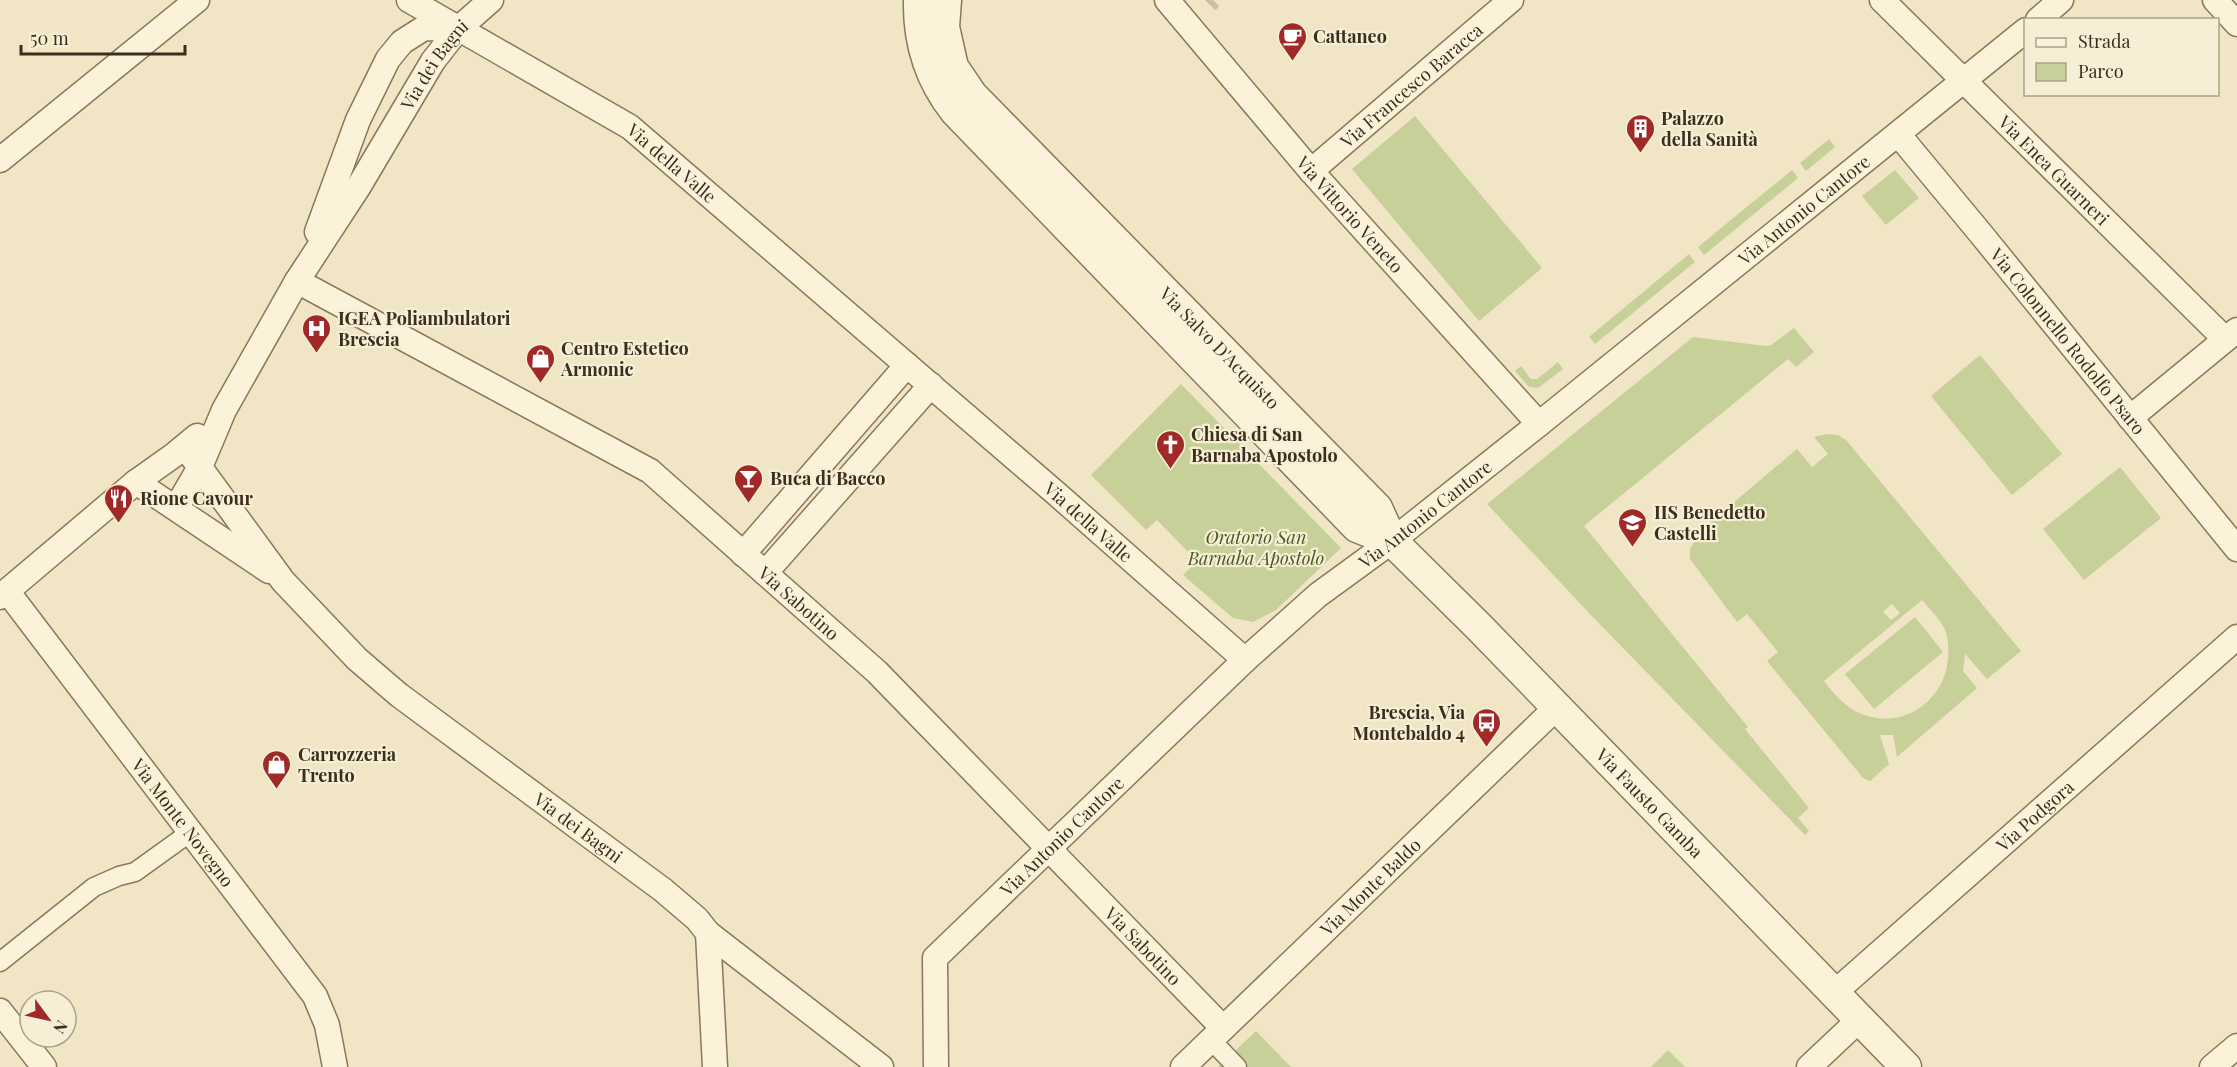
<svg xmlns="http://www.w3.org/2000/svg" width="2237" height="1067" viewBox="0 0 2237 1067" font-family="'Playfair Display',serif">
  <rect width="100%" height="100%" fill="#f0e5c5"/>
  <path fill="#c7d098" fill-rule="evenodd" d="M1415 116 1542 268 1479 321 1352 169Z
    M1829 139 1835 147 1806 171 1800 163Z
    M1792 170 1798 178 1704 255 1698 247Z
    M1895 170 1919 198 1886 225 1862 196Z
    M1689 254 1695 262 1595 344 1589 337Z
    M1794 328 1814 352 1796 367 1788 359 1584 526 1748 727 1745 729 1809 808 1798 818 1809 831 1805 835 1588 612 1487 504 1693 337 1766 346 1771 345Z
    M1980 355 2062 454 2012 495 1931 396Z
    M1558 362 1563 369 1538 388 1529 387 1515 371 1521 366 1531 379H1537Z
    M1181 384 1341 548 1276 610 1253 622 1233 618 1183 575 1197 561 1157 520 1146 530 1091 475Z
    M1827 434 1838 435 1846 440 2021 651 1987 679 1965 654 1963 671 1977 688 1897 757 1893 735H1880L1889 764 1870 781 1863 778 1767 661 1778 652 1747 614 1737 622 1690 559V549L1701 530 1797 449 1812 467 1828 454 1814 437ZM1922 600C1929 608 1938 617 1943 626 1948 634 1949 647 1948 657 1946 700 1903 731 1862 714 1846 708 1834 694 1824 681ZM1892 604 1900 613 1891 620 1883 612Z
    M2120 467 2161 518 2084 580 2043 529Z
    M1915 617 1943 652 1874 709 1845 674Z
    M1256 1031 1291 1067H1218Z
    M1668 1050 1685 1067H1651Z"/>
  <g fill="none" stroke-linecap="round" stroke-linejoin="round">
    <path stroke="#ccc0a4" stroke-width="18" stroke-dasharray="18 9" stroke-linecap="butt" d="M1209 4 1213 0"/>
    <defs>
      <path id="pedestrian" d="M0 962 94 887 119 876 135 872 192 831
        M1211 1040 1237 1067"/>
      <g id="minor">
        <path id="s1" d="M409 0 630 127 1058 495 1245 660"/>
        <path id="s2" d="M1167 0 1311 171 1539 424"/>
        <path id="s3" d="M1882 0 2225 339"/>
        <path d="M2215 0 2237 24"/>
        <path d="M2038 20 2061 0"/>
        <path id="s4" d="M1898 134 1981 234 2237 549"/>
        <path d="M0 160 197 0"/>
        <path id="s5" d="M1311 171 1511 0"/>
        <path d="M317 232 358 120 388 59 402 42 424 28 457 29"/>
        <path id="s6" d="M297 281 650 471 877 672 1223 1028"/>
        <path d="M2130 418 2237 330"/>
        <path id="s7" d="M185 447 283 581 357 659 399 695 663 890 697 919 708 933 881 1067"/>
        <path d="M136 482 269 571"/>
        <path id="s8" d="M176 508 200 467 224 410 297 281 359 186 433 61 458 29 491 0"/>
        <path d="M743 554 907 365"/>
        <path d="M765 573 931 385"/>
        <path id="s9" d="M7 591 315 996 327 1025 335 1067"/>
        <path d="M0 597 136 482 174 455 197 436"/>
        <path d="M708 933 715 1067"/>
        <path id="s10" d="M1834 993 2237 637"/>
        <path d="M0 1011 44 1067"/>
        <path id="s11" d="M936 1067 935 958 1245 660 1318 595 1392 541 1539 424 2026 30"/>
        <path id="s12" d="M1183 1067 1557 707"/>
        <path d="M1809 1067 1860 1019"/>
        <path d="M2212 1067 2237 1046"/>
      </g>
      <g id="tertiary">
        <path d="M919 0C918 42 929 78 955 111L1357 527 1392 541"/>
        <path id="s13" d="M946 0 944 27 953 67 972 95 1377 508 1392 541 1480 628 1906 1067"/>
      </g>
    </defs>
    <use href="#pedestrian" stroke="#8d775a" stroke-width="21"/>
    <use href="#minor" stroke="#8d775a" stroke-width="27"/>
    <use href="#tertiary" stroke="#8d775a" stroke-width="33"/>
    <use href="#pedestrian" stroke="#faf2d9" stroke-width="18"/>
    <use href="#minor" stroke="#faf2d9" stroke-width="24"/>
    <use href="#tertiary" stroke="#faf2d9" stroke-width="30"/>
  </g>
  <defs>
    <symbol id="cafe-pin" viewBox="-11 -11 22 30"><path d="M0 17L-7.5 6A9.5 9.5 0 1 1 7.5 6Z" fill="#9f2a27" stroke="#f7efd5"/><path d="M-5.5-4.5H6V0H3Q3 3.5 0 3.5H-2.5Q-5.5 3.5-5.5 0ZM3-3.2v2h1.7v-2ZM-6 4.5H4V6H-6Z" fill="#fff"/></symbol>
    <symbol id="building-pin" viewBox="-11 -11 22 30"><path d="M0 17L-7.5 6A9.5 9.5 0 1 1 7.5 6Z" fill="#9f2a27" stroke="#f7efd5"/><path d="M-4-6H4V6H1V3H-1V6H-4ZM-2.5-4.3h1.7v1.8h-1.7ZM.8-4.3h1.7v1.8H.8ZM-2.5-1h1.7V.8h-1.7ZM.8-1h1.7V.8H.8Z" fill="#fff"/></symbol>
    <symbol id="hospital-pin" viewBox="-11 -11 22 30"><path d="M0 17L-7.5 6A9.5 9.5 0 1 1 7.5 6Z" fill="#9f2a27" stroke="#f7efd5"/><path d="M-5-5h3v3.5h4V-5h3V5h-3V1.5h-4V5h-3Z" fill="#fff"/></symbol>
    <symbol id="shop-pin" viewBox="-11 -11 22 30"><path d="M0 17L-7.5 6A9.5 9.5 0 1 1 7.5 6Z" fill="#9f2a27" stroke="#f7efd5"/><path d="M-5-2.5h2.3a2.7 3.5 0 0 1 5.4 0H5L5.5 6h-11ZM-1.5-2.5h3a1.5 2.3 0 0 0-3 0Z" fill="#fff"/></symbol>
    <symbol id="church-pin" viewBox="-11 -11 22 30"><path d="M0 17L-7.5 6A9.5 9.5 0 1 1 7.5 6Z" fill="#9f2a27" stroke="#f7efd5"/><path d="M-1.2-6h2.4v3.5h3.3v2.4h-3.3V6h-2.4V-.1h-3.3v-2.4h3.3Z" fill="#fff"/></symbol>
    <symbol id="bar-pin" viewBox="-11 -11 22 30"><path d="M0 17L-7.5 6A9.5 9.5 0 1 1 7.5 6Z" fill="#9f2a27" stroke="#f7efd5"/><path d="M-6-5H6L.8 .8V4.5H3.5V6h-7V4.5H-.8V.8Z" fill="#fff"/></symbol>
    <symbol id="restaurant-pin" viewBox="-11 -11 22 30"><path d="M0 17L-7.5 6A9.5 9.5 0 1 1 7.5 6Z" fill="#9f2a27" stroke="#f7efd5"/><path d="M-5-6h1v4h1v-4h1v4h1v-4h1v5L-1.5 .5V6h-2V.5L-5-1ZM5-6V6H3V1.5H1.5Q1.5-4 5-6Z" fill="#fff"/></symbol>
    <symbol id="school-pin" viewBox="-11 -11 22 30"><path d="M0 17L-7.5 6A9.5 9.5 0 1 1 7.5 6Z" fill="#9f2a27" stroke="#f7efd5"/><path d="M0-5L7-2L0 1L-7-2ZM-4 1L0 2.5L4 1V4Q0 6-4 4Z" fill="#fff"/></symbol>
    <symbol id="bus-pin" viewBox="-11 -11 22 30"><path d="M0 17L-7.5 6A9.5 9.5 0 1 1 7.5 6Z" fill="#9f2a27" stroke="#f7efd5"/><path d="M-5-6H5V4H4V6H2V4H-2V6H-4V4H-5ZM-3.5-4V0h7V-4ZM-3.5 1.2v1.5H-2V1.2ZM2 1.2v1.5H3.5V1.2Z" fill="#fff"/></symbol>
  </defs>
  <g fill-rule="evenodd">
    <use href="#cafe-pin" x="1276" y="20" width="33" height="45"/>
    <use href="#building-pin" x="1624" y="112" width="33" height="45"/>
    <use href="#hospital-pin" x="300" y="312" width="33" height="45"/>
    <use href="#shop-pin" x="524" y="342" width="33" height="45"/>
    <use href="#church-pin" x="1154" y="428" width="33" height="45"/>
    <use href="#bar-pin" x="732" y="462" width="33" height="45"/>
    <use href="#restaurant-pin" x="102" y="482" width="33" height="45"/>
    <use href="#school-pin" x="1616" y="506" width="33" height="45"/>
    <use href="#bus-pin" x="1470" y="706" width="33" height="45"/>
    <use href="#shop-pin" x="260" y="748" width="33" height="45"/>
  </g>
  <g text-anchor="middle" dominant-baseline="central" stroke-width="4.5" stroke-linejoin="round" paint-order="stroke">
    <g font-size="18" font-weight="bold" fill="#3c2e1f" stroke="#f7efd5" text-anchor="start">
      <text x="1313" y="36">Cattaneo</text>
      <text x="1661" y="118">Palazzo<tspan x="1661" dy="21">della Sanità</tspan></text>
      <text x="338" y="318">IGEA Poliambulatori<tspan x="338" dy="21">Brescia</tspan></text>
      <text x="561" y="348">Centro Estetico<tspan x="561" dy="21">Armonic</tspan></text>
      <text x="1191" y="434">Chiesa di San<tspan x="1191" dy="21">Barnaba Apostolo</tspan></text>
      <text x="770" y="478">Buca di Bacco</text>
      <text x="140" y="498">Rione Cavour</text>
      <text x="1654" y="512">IIS Benedetto<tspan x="1654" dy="21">Castelli</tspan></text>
      <text x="1465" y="712" text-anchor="end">Brescia, Via<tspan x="1465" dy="21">Montebaldo 4</tspan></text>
      <text x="298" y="754">Carrozzeria<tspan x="298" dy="21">Trento</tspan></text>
    </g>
    <g font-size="18" fill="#3c2e1f" stroke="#f7efd5">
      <text stroke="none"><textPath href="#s8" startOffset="514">Via dei Bagni</textPath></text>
      <text stroke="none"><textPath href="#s5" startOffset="132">Via Francesco Baracca</textPath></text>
      <text stroke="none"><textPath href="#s1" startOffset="310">Via della Valle</textPath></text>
      <text stroke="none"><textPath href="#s3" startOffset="242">Via Enea Guarneri</textPath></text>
      <text stroke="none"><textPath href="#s11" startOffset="1257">Via Antonio Cantore</textPath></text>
      <text stroke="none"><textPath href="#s2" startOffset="282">Via Vittorio Veneto</textPath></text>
      <text stroke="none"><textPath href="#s4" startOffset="268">Via Colonnello Rodolfo Psaro</textPath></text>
      <text stroke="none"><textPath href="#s13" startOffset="456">Via Salvo D'Acquisto</textPath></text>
      <text stroke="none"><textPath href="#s11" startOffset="771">Via Antonio Cantore</textPath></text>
      <text stroke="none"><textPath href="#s1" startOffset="860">Via della Valle</textPath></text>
      <text stroke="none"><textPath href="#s6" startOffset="600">Via Sabotino</textPath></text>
      <text stroke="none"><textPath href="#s13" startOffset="1084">Via Fausto Gamba</textPath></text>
      <text stroke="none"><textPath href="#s10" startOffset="268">Via Podgora</textPath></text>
      <text stroke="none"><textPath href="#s9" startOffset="291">Via Monte Novegno</textPath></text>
      <text stroke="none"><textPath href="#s7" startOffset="552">Via dei Bagni</textPath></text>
      <text stroke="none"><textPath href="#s11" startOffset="285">Via Antonio Cantore</textPath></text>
      <text stroke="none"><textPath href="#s12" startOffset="260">Via Monte Baldo</textPath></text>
      <text stroke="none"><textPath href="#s6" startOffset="1086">Via Sabotino</textPath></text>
    </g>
    <g font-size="18" font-style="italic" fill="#4b5a24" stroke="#f7efd5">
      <text x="1256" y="537">Oratorio San<tspan x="1256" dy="21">Barnaba Apostolo</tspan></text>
    </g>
  </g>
  <rect x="2024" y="18" width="195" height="78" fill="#f7efd5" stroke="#aca28c" stroke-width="1.5"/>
  <rect x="2036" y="38" width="30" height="9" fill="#faf2d9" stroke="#aca28c" stroke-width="1.5"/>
  <text x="2078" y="48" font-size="18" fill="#3c2e1f">Strada</text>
  <rect x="2036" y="63" width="30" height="18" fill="#c7d098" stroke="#aca28c" stroke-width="1.5"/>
  <text x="2078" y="78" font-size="18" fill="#3c2e1f">Parco</text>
  <g transform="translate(48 1019) rotate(123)"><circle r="28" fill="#f7efd5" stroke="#aca28c" stroke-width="1.5"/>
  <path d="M0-4.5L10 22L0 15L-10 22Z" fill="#9f2a27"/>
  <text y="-9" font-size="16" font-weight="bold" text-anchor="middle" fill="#3c2e1f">N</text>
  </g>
  <path d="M21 45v9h164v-9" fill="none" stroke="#3c2e1f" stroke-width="3"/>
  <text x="30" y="45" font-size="18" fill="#3c2e1f" stroke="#f7efd5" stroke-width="4.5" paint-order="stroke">50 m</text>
</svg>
